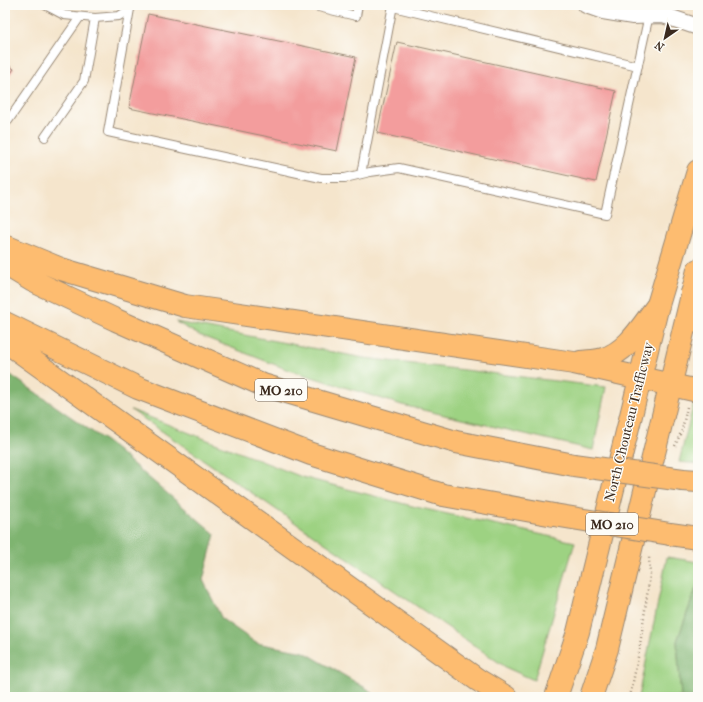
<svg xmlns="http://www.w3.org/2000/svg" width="703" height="702" viewBox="0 0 703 702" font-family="'IM FELL French Canon',serif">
  <rect width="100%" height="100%" fill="#fdfcf7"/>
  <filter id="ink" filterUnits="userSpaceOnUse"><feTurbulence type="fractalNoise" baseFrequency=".025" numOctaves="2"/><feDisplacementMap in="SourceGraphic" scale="8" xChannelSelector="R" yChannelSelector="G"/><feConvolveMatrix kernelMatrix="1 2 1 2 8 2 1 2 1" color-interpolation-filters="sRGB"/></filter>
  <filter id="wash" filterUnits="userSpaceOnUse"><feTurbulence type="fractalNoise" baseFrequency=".012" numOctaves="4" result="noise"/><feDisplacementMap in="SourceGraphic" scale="16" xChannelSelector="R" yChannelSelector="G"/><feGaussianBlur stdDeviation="0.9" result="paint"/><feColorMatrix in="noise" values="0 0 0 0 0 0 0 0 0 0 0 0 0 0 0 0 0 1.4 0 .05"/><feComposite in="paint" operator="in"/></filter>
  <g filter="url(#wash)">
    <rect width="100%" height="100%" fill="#f5e5cc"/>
    <path fill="#9dd282" stroke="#6c7e50" d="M176 322 364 358 606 387 593 450 402 405 286 369 199 335Z
      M694 402 698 403V464L679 462Z
      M131 410 302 477 416 507 575 542 534 680 507 668Z
      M667 557 698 562V583L677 641 681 697H639Z"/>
    <path fill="#7eb470" stroke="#5c6f47" d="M5 371 107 442 215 534 203 580 222 619 256 643 304 652 369 690 376 697H5Z
      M698 583V697H681L677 641Z"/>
    <g id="blocks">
      <path fill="#f39d9d" d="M148 14 356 57 337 151 129 108Z
        M397 42 616 91 596 182 377 133Z
        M5 63 14 69 5 81Z"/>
    </g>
  </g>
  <g filter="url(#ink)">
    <use href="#blocks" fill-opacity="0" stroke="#988875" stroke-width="1"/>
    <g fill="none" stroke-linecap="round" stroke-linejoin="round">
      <defs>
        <path id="lane" d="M45 5 64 15 95 18 119 16 130 9 134 5
          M310 5 356 16 358 5
          M393 7 638 66
          M130 9 108 132 321 178H345L370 172 399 168 605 214 649 15
          M663 15 666 5
          M8 121 80 17
          M45 137 84 81 95 18
          M361 174 393 5"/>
        <path id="street" d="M586 5 603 11 633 16 663 15 698 27"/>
        <path id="primary" d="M556 697 578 632 658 305 698 171
          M591 697 607 649 698 270"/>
        <path id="highway" d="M5 246 61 269 185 306 574 363 698 391
          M5 264 33 281 116 320 263 385 456 442 574 465
          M692 293 698 322
          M5 323 138 388 311 454 443 495 554 515
          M5 341 478 680 506 697
          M581 362C588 361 596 361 603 359 628 352 643 324 658 305
          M683 480 698 481
          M670 534 698 538"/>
      </defs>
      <use href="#lane" stroke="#988875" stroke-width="10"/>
      <use href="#street" stroke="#988875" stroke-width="18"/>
      <use href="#primary" stroke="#988875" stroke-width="24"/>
      <use href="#highway" stroke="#988875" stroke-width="24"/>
      <path stroke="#988875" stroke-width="2.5" stroke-dasharray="1 3" stroke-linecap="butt" d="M694 373 698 366
        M675 446 682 430 687 407
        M630 697 639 652 650 575 649 556"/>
      <use href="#lane" stroke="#fff" stroke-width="8"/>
      <use href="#street" stroke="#fff" stroke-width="16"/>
      <use href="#primary" stroke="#fdbc70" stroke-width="22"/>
      <use href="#highway" stroke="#fdbc70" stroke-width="22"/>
      <defs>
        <path id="highway-bridge" d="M574 465 683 480
          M554 515 670 534"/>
      </defs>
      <use href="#highway-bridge" stroke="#988875" stroke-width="24" stroke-linecap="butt"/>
      <use href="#highway-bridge" stroke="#fdbc70" stroke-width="22"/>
    </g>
  </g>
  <g text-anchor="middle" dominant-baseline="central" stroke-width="3" stroke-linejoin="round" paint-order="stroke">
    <g fill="#fdfcf7" stroke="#75695f" stroke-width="1">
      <rect x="255" y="379" width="52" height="22" rx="3"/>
      <rect x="586" y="513" width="52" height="22" rx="3"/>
    </g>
    <g font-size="13" font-weight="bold" fill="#3b2a1e">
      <text x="281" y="390">MO 210</text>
      <text x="612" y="524">MO 210</text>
    </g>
    <g font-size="14" fill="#3b2a1e" stroke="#fdfcf7">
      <text transform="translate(629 422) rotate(-76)">North Chouteau Trafficway</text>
    </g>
  </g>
  <rect width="703" height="702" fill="none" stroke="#fdfcf7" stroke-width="20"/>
  <g transform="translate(665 38) rotate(214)" stroke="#fdfcf7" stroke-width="3" paint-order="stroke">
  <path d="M0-3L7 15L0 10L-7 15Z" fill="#3b2a1e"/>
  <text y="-6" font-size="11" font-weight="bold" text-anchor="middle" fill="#3b2a1e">N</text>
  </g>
</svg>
